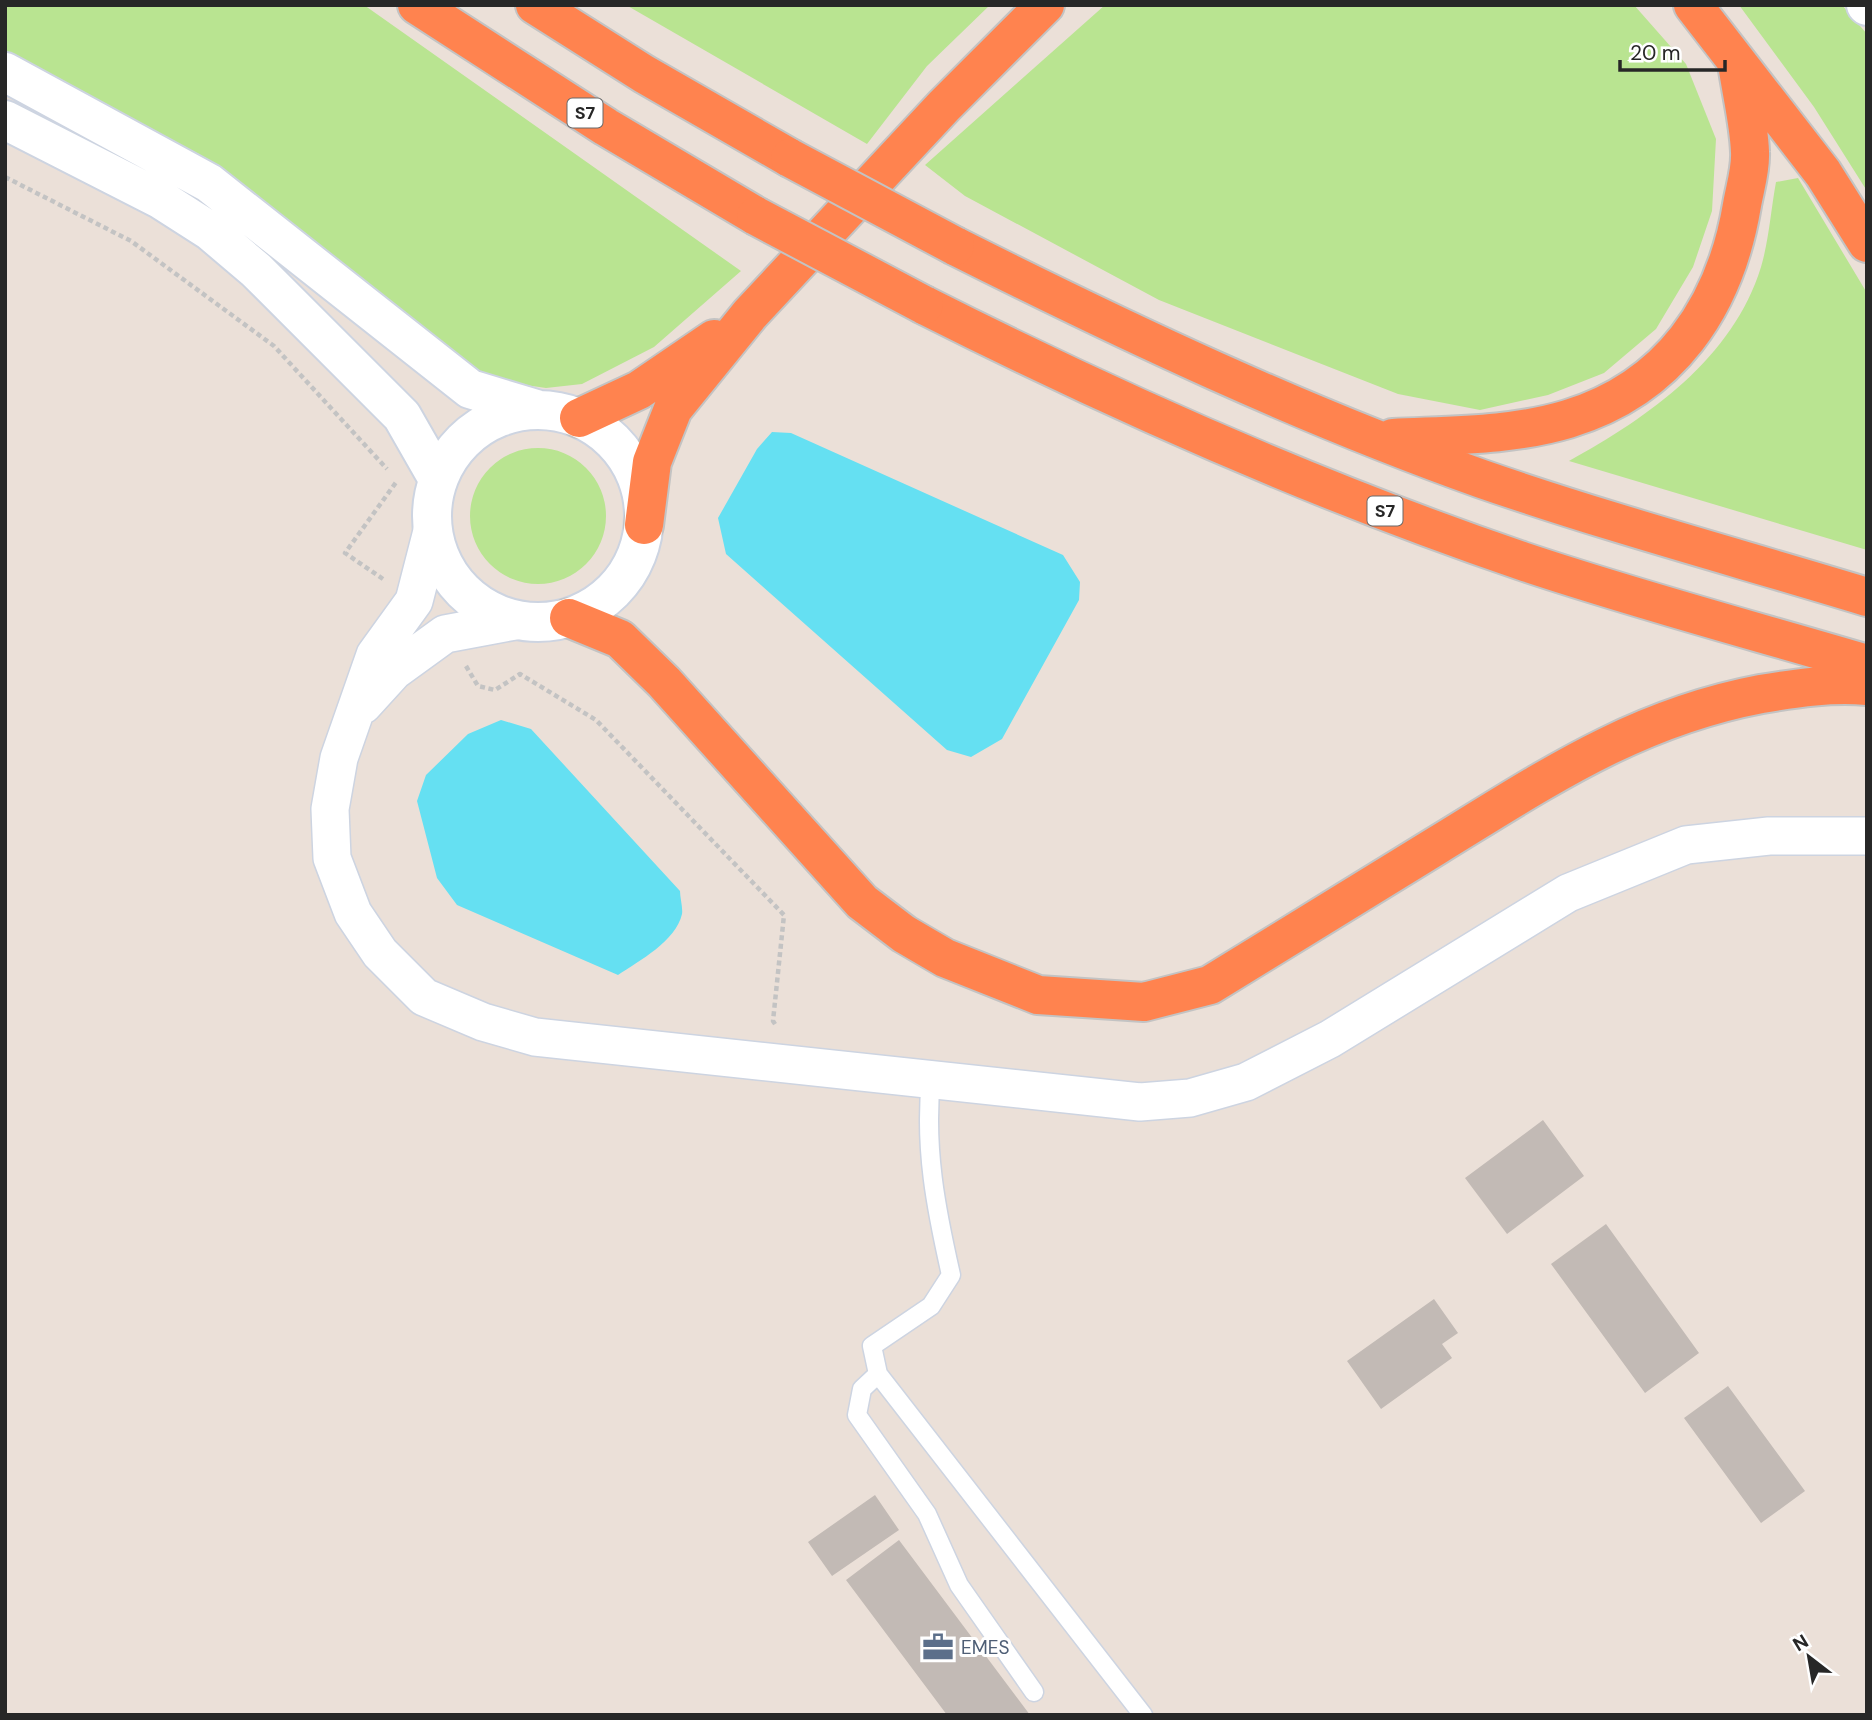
<svg xmlns="http://www.w3.org/2000/svg" width="1872" height="1720" viewBox="0 0 1872 1720" font-family="'DM Sans',sans-serif">
  <rect width="100%" height="100%" fill="#ebe0d8"/>
  <path fill="#b9e491" d="M5 5H364L741 271 654 347 582 384 546 388 483 379 206 158 5 53Z
    M626 5H990L927 66 867 144Z
    M1105 5H1634L1686 64 1716 139 1712 211 1693 267 1656 329 1604 373 1548 395 1480 410 1398 394 1159 300 965 196 925 165Z
    M1739 5H1842L1867 34V191L1814 107Z
    M1798 178 1867 293V550L1569 461C1649 417 1733 358 1761 267 1769 240 1771 209 1776 182Z
    M470 516a68 68 0 1 1 136 0a68 68 0 1 1-136 0Z"/>
  <path fill="#65e0f2" d="M772 432 791 433 1063 555 1080 582 1079 600 1002 739 971 757 947 750 726 554 718 518 757 449Z
    M501 720 531 729 680 891C680 898 683 908 682 914 676 941 639 961 618 975L457 905 437 878 417 801 426 775 468 734Z"/>
  <path fill="#c2bab5" d="M1543 1120 1584 1176 1507 1234 1465 1178Z
    M1606 1224 1699 1353 1645 1393 1551 1264Z
    M1434 1299 1458 1333 1442 1344 1452 1358 1381 1409 1347 1361Z
    M1728 1386 1805 1491 1761 1523 1684 1418Z
    M875 1495 899 1530 832 1576 808 1542Z
    M899 1540 1030 1715H947L846 1580Z"/>
  <g fill="none" stroke-linecap="round" stroke-linejoin="round">
    <defs>
      <path id="lane" d="M931 1080C924 1148 936 1209 951 1275L931 1306 872 1346 878 1374 1143 1715
        M878 1374 862 1389 857 1415 927 1514 959 1585 1034 1692"/>
      <path id="street" d="M432 531 414 601 375 655 339 758 330 809 332 858 353 913 380 953 424 997 483 1022 535 1037 1140 1102 1190 1098 1246 1082 1330 1039 1568 893 1686 845 1769 836H1867
        M363 705 394 671 445 634 515 621"/>
      <path id="secondary" d="M1866 5 1867 6
        M5 72 209 183 470 389 536 409
        M5 120 160 199 210 231 256 270 402 416 438 479
        M432 516a106 106 0 1 1 212 0a106 106 0 1 1-212 0Z"/>
      <path id="highway" d="M417 5 606 127 756 216
        M535 5 644 74 790 158
        M1693 5 1823 173 1867 243
        M955 246C1126 332 1302 415 1482 479 1609 523 1739 558 1867 597
        M924 305C1118 403 1317 491 1522 561 1635 599 1752 630 1867 664
        M579 418 639 390 714 339
        M1393 438C1451 435 1512 436 1568 419 1670 388 1725 307 1742 205 1745 188 1751 169 1750 152 1749 123 1741 92 1737 63
        M644 525 652 462 673 409 750 314 944 106 1045 5
        M569 618 620 639 664 682 862 902 904 934 945 958 1038 995 1144 1002 1210 985C1285 939 1361 892 1436 846 1544 780 1634 718 1761 694 1797 688 1831 683 1867 686"/>
    </defs>
    <use href="#lane" stroke="#cdd4e1" stroke-width="21"/>
    <use href="#street" stroke="#cdd4e1" stroke-width="40"/>
    <use href="#secondary" stroke="#cdd4e1" stroke-width="42"/>
    <use href="#highway" stroke="#c3c3c3" stroke-width="42"/>
    <path stroke="#c3c3c3" stroke-width="4.5" stroke-dasharray="5 3.5" stroke-linecap="butt" d="M5 177 131 241 274 346 387 469
      M383 579 345 553 397 481
      M466 666 478 686 495 690 520 674 596 720 784 915 773 1021 777 1027"/>
    <use href="#lane" stroke="#fff" stroke-width="18"/>
    <use href="#street" stroke="#fff" stroke-width="37"/>
    <use href="#secondary" stroke="#fff" stroke-width="38"/>
    <use href="#highway" stroke="#ff834f" stroke-width="38"/>
    <defs>
      <path id="highway-bridge" d="M790 158 955 246
        M756 216 924 305"/>
    </defs>
    <use href="#highway-bridge" stroke="#c3c3c3" stroke-width="42" stroke-linecap="butt"/>
    <use href="#highway-bridge" stroke="#ff834f" stroke-width="38"/>
  </g>
  <defs>
    <symbol id="office-bare" viewBox="-9 -9 18 18"><path d="M-6-3h4V-5.5h4V-3h4V5H-6ZM-1-4.5V-3h2v-1.5ZM-6 0V1H6V0Z" fill="#5c6f8a" stroke="#fff" stroke-width="2.5" paint-order="stroke"/></symbol>
  </defs>
  <g fill-rule="evenodd">
    <use href="#office-bare" x="916" y="1625" width="44" height="44"/>
  </g>
  <g text-anchor="middle" dominant-baseline="central" stroke-width="6" stroke-linejoin="round" paint-order="stroke">
    <g fill="#fff" stroke="#686868" stroke-width="2">
      <rect x="567.5" y="98.5" width="35" height="29" rx="5"/>
      <rect x="1367.5" y="496.5" width="35" height="29" rx="5"/>
    </g>
    <g font-size="18" font-weight="bold" fill="#272727">
      <text x="585" y="113">S7</text>
      <text x="1385" y="511">S7</text>
    </g>
    <g font-size="19" fill="#4e5e75" stroke="#fff" text-anchor="start">
      <text x="961" y="1647">EMES</text>
    </g>
  </g>
  <rect width="1872" height="1720" fill="none" stroke="#272727" stroke-width="14"/>
  <g transform="translate(1809 1657) rotate(329)" stroke="#ffffff" stroke-width="5" paint-order="stroke">
  <path d="M0-5L12 26L0 18L-12 26Z" fill="#272727"/>
  <text y="-10" font-size="19" font-weight="bold" text-anchor="middle" fill="#272727">N</text>
  </g>
  <path d="M1620 60v10h105v-10" fill="none" stroke="#272727" stroke-width="3.5"/>
  <text x="1630" y="60" font-size="21" fill="#272727" stroke="#ffffff" stroke-width="5" paint-order="stroke">20 m</text>
</svg>
